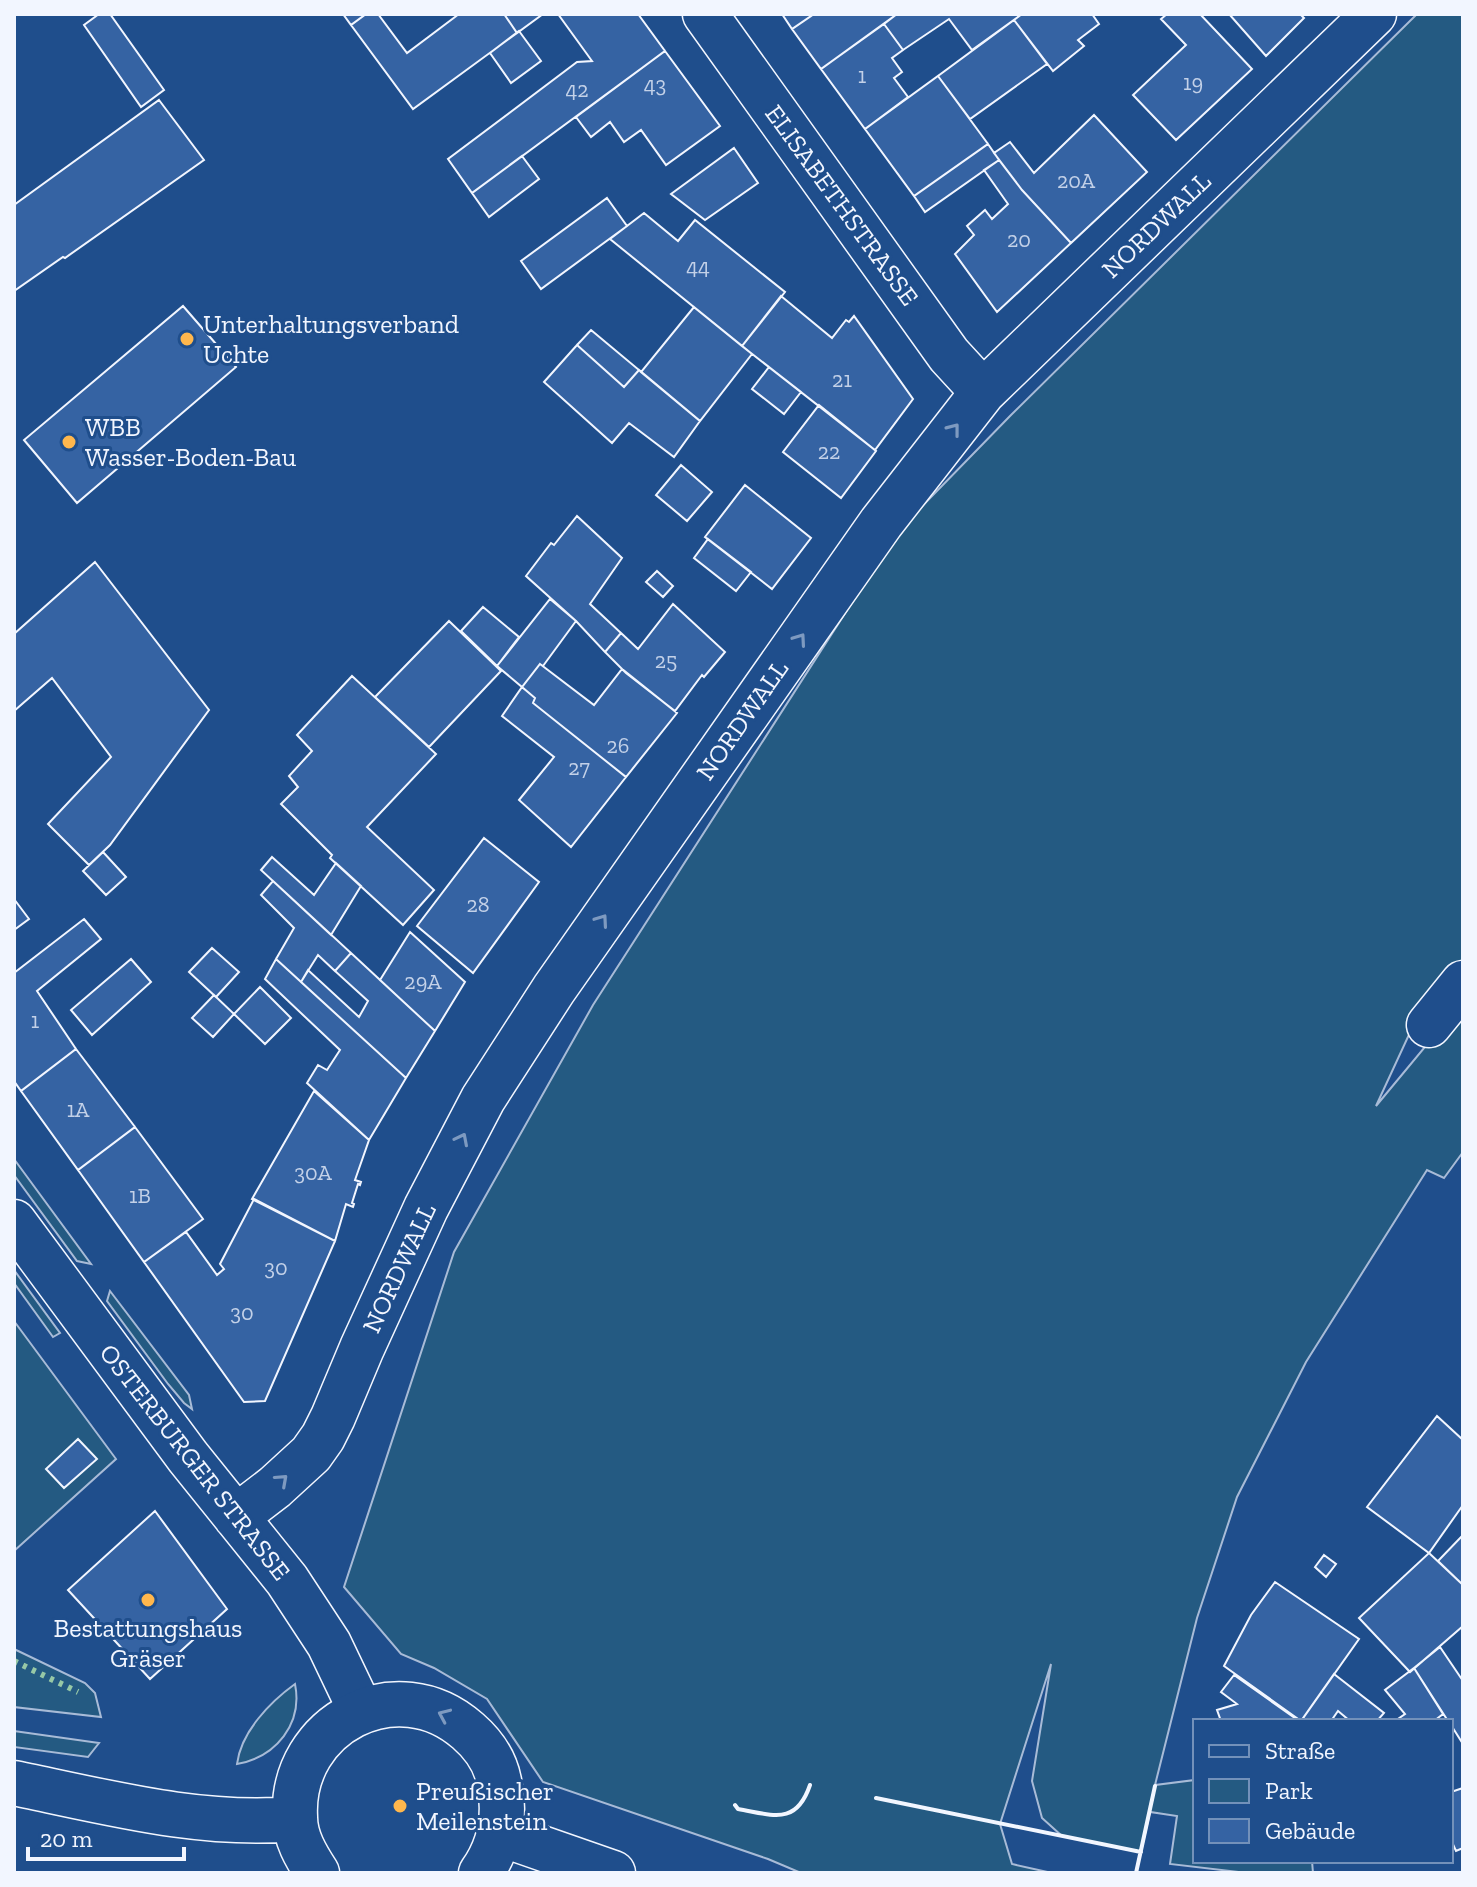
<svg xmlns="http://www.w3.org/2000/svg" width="1477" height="1887" viewBox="0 0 1477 1887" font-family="'Zilla Slab',serif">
  <rect width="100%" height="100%" fill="#1f4e8c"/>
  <path fill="#245a82" stroke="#a8bbd7" stroke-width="2" d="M1417 14H1463V961L1419 1013 1376 1106 1463 1001V1152L1444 1178 1427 1170 1306 1362 1237 1497 1197 1618 1155 1785 1195 1780V1861H1312L1313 1873H1247L1170 1864 1177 1816 1150 1812 1141 1852 1062 1836 1042 1818 1032 1781 1051 1664 1000 1824 1012 1864 1052 1873H801L768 1859 543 1782 487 1699 434 1668 401 1654 344 1587 454 1252 593 1005 898 531 1011 415Z
    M14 1159 91 1264 77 1261 14 1175Z
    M14 1270 60 1333 53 1337 14 1283Z
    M110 1291 189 1395 192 1409 184 1403 168 1384 107 1301Z
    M14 1321 116 1459 14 1551Z
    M14 1649 85 1683 95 1693 101 1717 14 1707Z
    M295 1684C303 1724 276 1757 237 1764 241 1732 270 1702 295 1684Z
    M14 1731 99 1743 88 1757 14 1747Z"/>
  <path fill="#3563a3" stroke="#f2f6ff" stroke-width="2" d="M99 14H110L164 90 141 107 84 25Z
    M343 14H366L351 25Z
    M366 14H378L407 53 459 14H504L517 33 413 109 351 25Z
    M504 14H543L517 33Z
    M558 14H638L665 51 472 193 448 159 577 62 592 61Z
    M782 14H814L792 29Z
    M814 14H897L821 69 792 29Z
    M897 14H1022L972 50 949 19 903 50 884 24Z
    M1022 14H1092L1099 24 1078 40 1084 46 1053 71 1014 20Z
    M1167 14H1200L1252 69 1176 140 1133 95 1186 45 1161 19Z
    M1229 14H1300L1304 18 1266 56Z
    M1014 20 1047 64 970 119 938 76Z
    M884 24 903 50 892 58 902 72 894 78 908 97 865 129 821 69Z
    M519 31 541 61 511 83 490 53Z
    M665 51 720 126 666 165 641 130 624 142 610 122 591 137 576 117Z
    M938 76 988 144 914 196 865 129Z
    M159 100 204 160 65 258 63 257 14 291V205Z
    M1094 115 1147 172 1071 243 1022 190 994 153 1010 142 1034 173Z
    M988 144 999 160 925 212 914 196Z
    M734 148 758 183 705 220 671 194Z
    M522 156 539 179 489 217 472 193Z
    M999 160 1022 190 1071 243 997 312 955 254 974 235 967 226 985 210 992 219 1008 204 984 170Z
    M607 198 627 226 541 289 521 261Z
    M644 213 678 241 695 220 785 292 742 346 610 239Z
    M781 296 832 338 846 320 849 322 854 316 913 399 875 450 742 346Z
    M183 306 236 367 77 503 24 440Z
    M694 307 752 354 700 421 641 372Z
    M591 330 639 370 624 387 577 345Z
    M577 345 624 387 639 370 700 421 674 457 629 423 612 443 544 382Z
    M769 367 801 392 784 414 752 389Z
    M819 405 876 451 841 498 783 452Z
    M681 465 712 492 687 521 656 495Z
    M745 485 811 538 772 589 705 537Z
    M577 516 622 558 590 604 621 633 605 652 576 621 526 576 551 543 554 545Z
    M708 539 751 572 736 591 694 558Z
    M95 562 209 710 110 845 89 865 48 824 111 757 52 678 14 711V634Z
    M657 571 673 586 663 597 646 582Z
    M550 599 576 621 543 666 540 664 522 687 497 666Z
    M673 604 725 652 704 677 702 675 675 711 626 673 605 652 621 633 638 649Z
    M483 607 519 637 497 666 461 631Z
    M449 621 501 671 429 747 375 697Z
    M540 664 594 705 622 669 677 713 626 777 533 703 535 698 522 687Z
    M352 676 436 754 367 827 434 890 403 925 330 858 332 855 281 804 298 787 289 776 312 751 297 735Z
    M522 687 535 698 533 703 626 777 571 847 519 800 554 757 502 716Z
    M484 838 539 882 473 973 417 926Z
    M103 852 126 877 106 895 83 871Z
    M272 857 314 895 336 863 361 886 331 935 261 870Z
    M273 881 351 953 335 971 318 955 301 982 276 959 294 928 261 895Z
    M14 899 29 919 14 930Z
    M84 919 101 939 37 991 76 1049 21 1091 14 1081V973Z
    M410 932 465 982 435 1031 380 980Z
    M212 948 239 972 216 997 189 972Z
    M351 953 435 1031 406 1078 301 982 308 970 359 1017 368 1001 335 971Z
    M131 959 151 982 92 1035 71 1010Z
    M276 959 406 1078 369 1140 307 1083 318 1065 327 1070 340 1050 265 979Z
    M260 987 291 1018 265 1044 234 1014Z
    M214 995 234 1014 213 1037 192 1018Z
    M76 1049 135 1127 78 1170 21 1091Z
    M314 1091 369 1140 355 1180 361 1182 360 1185 358 1184 352 1203 354 1204 353 1207 346 1204 335 1241 252 1199Z
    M135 1127 203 1219 144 1262 78 1170Z
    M254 1199 335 1241 265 1401 244 1402 144 1262 186 1232 217 1275 224 1269 220 1264Z
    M1437 1416 1463 1440V1505L1429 1553 1367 1507Z
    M78 1439 97 1459 64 1488 46 1469Z
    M155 1511 227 1609 150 1679 68 1590Z
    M1463 1535V1585L1438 1561Z
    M1429 1553 1463 1585V1626L1410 1672 1359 1618Z
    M1324 1555 1336 1564 1326 1577 1315 1567Z
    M1275 1582 1359 1639 1301 1721 1224 1666 1251 1615Z
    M1440 1647 1463 1681V1744L1451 1725V1721H1448L1414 1668Z
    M1414 1668 1443 1714 1434 1721H1395L1405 1714 1385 1690Z
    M1334 1674 1384 1713 1377 1721H1350L1338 1711 1331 1721H1301Z
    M1234 1675 1299 1721H1221L1217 1710 1237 1704 1221 1692Z
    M1463 1788V1848L1456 1851 1451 1840V1792Z"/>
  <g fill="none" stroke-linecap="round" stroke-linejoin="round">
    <defs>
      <path id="minor" d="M705 14 949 355 983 392
        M1429 1025 1463 983
        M14 1222 188 1457 287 1580 329 1644 361 1711
        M236 1517 275 1487 311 1454 323 1437 333 1417 362 1348 426 1208 483 1099 554 989 881 523 983 392 1374 14"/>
      <path id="major" d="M14 1783C107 1802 199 1827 294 1819
        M501 1834 613 1873
        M317 1873C306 1856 295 1838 295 1817 290 1724 397 1668 468 1731 483 1744 495 1761 499 1781 506 1815 501 1845 481 1873"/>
    </defs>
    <use href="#minor" stroke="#f2f6ff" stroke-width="47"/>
    <use href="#major" stroke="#f2f6ff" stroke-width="47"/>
    <use href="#minor" stroke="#1f4e8c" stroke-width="44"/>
    <use href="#major" stroke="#1f4e8c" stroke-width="44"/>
    <path stroke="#97c8a6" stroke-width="6" stroke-dasharray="4 6" stroke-linecap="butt" d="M14 1661 78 1692"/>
    <path stroke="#f2f6ff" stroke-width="4" d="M876 1798 1141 1852
      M735 1805 738 1809C773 1815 796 1826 810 1785
      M1136 1873 1155 1786"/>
  </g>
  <defs><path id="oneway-chevron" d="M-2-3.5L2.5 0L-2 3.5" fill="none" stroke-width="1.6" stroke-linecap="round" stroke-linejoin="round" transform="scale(2)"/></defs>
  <g stroke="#7e9ac0">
    <use href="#oneway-chevron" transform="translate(954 429) rotate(-52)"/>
    <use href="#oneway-chevron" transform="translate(800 639) rotate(-55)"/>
    <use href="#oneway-chevron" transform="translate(602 920) rotate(-55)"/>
    <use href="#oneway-chevron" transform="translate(462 1139) rotate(-63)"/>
    <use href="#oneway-chevron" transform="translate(282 1480) rotate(-42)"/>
    <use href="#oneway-chevron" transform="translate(444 1715) rotate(-156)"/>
  </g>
  <g fill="#ffb74d" stroke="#1f4e8c" stroke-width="3">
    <circle cx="187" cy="339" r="8"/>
    <circle cx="69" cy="442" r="8"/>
    <circle cx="148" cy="1600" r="8"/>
    <circle cx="400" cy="1806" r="8"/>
  </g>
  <g text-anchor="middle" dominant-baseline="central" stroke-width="6" stroke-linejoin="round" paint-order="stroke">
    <g font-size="22" fill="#c3d1e8">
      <text x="862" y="75">1</text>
      <text x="1193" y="82">19</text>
      <text x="655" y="84">43</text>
      <text x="577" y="89">42</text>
      <text x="1076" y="180">20A</text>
      <text x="1019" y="239">20</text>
      <text x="698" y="266">44</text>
      <text x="842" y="379">21</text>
      <text x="829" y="451">22</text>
      <text x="666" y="660">25</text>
      <text x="618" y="745">26</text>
      <text x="579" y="767">27</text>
      <text x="478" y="904">28</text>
      <text x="423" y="981">29A</text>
      <text x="35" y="1020">1</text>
      <text x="78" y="1109">1A</text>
      <text x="313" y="1172">30A</text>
      <text x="140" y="1195">1B</text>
      <text x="276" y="1267">30</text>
      <text x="242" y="1312">30</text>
    </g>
    <g font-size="26" fill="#f2f6ff" stroke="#1f4e8c">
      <text transform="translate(842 205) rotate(54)">ELISABETHSTRASSE</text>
      <text transform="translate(1156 225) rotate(-44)">NORDWALL</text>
      <text transform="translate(742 720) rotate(-55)">NORDWALL</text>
      <text transform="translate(399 1268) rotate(-65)">NORDWALL</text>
      <text transform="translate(195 1462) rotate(52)">OSTERBURGER STRASSE</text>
    </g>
    <g font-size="26" fill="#f2f6ff" stroke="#1f4e8c" text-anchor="start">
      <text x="203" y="324">Unterhaltungsverband<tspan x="203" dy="30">Uchte</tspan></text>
      <text x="85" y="427">WBB<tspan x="85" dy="30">Wasser-Boden-Bau</tspan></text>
      <text x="148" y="1628" text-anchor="middle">Bestattungshaus<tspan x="148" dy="30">Gräser</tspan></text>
      <text x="416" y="1791">Preußischer<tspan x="416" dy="30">Meilenstein</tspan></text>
    </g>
  </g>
  <rect width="1477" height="1887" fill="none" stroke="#f2f6ff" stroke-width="32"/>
  <rect x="1193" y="1719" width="260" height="144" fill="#1f4e8c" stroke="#7391ba" stroke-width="2"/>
  <rect x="1209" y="1745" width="40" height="12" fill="#1f4e8c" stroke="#7391ba" stroke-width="2"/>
  <text x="1265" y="1759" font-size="24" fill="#f2f6ff">Straße</text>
  <rect x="1209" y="1779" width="40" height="24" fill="#245a82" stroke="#7391ba" stroke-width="2"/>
  <text x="1265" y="1799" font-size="24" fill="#f2f6ff">Park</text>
  <rect x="1209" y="1819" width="40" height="24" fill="#3563a3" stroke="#7391ba" stroke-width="2"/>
  <text x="1265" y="1839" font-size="24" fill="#f2f6ff">Gebäude</text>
  <path d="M28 1847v12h156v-12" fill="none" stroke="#f2f6ff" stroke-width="4"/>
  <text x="40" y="1847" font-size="24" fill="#f2f6ff" stroke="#1f4e8c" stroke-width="6" paint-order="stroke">20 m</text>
</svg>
